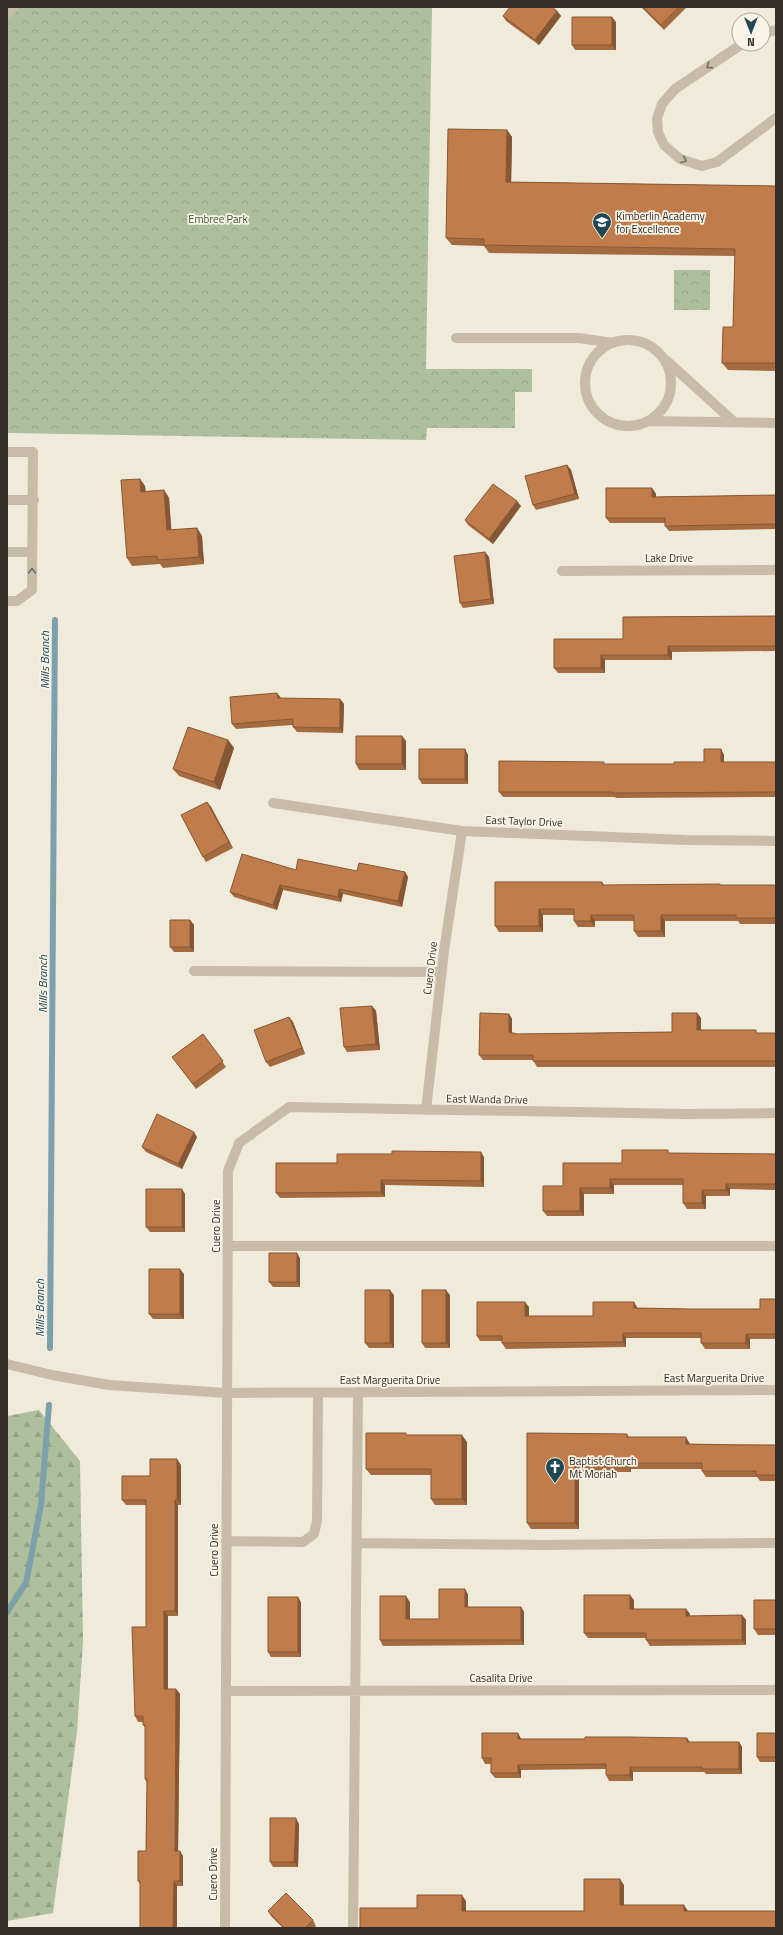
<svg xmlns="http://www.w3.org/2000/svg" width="783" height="1935" viewBox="0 0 783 1935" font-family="'Titillium Web',sans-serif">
  <defs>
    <pattern id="forest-firs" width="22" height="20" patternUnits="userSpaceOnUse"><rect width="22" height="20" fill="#adbf9c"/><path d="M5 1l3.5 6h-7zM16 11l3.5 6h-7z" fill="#95a486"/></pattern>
    <pattern id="park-crowns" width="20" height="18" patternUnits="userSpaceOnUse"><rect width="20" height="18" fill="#adbf9c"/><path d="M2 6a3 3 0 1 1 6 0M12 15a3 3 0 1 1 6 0" fill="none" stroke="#95a486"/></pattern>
  </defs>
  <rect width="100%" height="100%" fill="#f0eadb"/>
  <path fill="url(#forest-firs)" d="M39 1410 80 1461 83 1642 77 1732 53 1913 7 1921V1416Z"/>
  <path fill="url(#park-crowns)" d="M7 7H432L426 369H532V392H515V428H427L426 440 7 433Z
    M674 270H710V310H674Z"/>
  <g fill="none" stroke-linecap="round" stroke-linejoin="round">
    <path stroke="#7ca1ac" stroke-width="6" d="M50 1348 55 620
      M7 1612 26 1583 41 1505 49 1405"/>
    <path stroke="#c8bca8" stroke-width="10" d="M7 14 14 7
      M763 34 776 30
      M742 44 675 89 662 104 657 119 658 132 664 145 680 159 702 166 717 162 776 118
      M456 338H579L613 343
      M585 383a43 43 0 1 1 86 0a43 43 0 1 1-86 0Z
      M667 361 734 422
      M649 421 776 423
      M7 452H33L32 590 17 601H7
      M7 500H34
      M7 552H31
      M562 571 776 570
      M273 803 462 831 686 840 776 841
      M194 971 441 972
      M426 1110 444 951 462 831
      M228 1246H776
      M7 1364 52 1375 109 1385 226 1393 776 1390
      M226 1541 303 1542 314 1534 317 1521 318 1393
      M357 1543 544 1545 776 1543
      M226 1691 776 1690
      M225 1928 228 1171 239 1143 289 1107 686 1114 776 1113
      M353 1928 358 1392"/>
  </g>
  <path fill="#a56b40" d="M641 7H687L664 30Z
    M557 11 561 16 539 45 506 21 503 16Z
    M616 22V50H575L572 45Z
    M507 130 512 137 511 182 776 186V371L728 370 722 363 733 327 735 256 489 253 484 246 452 245 446 238Z
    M567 465 571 470 579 499 536 510 533 505Z
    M140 479 145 486 146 491 164 490 169 498 171 530 197 528 202 536 204 564 163 568 160 564 132 566 127 558Z
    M652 488 656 494V497L776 495V529L669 531 665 526V523H610L606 518Z
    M521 506 493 544 468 525 465 520Z
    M485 552 489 557 494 604 463 608 460 603Z
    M776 616V651L672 652V660H605V673H558L554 668 623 639Z
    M340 699 344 704 343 733 297 732 293 727V725L236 729 232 724Z
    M402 736 406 741V770H359L356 764Z
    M228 740 234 748 220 790 179 776 173 769Z
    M465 749 468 755V784H422L419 779Z
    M721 749 724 755V762H776V797L616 798 615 797H503L499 792 605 764H674L704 762Z
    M207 802 211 807 233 848 206 862 203 857Z
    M296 870 405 872 408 877 402 907 343 894 341 902 283 890 277 910 234 897 230 892Z
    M602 882 604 885H776V924H740L738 921H665V937H638L634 931V921H595V927H578L574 921V915H543V932H499L495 926Z
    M190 920 194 925V952H174L170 947Z
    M372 1006 376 1011 380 1050 347 1052 344 1047Z
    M697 1013 701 1018V1030L759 1033H776V1067H537L533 1060H483L479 1055 509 1014 512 1019V1033L517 1034 672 1032Z
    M289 1017 293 1022 305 1054 270 1067 266 1062Z
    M203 1034 226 1067 196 1089 172 1057Z
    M197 1137 182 1169 146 1152 142 1147Z
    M670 1153 776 1154V1190L730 1189V1196H706V1209H687L683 1203V1185H614V1194H584V1216H547L543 1211 563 1186 622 1163Z
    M484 1157V1187L385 1185V1197L280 1198 276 1193 337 1163Z
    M185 1194V1232H150L146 1227Z
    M300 1258V1287H273L269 1282Z
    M184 1274V1319H153L149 1314Z
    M394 1295V1348H369L365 1343Z
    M450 1295V1348H425L422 1343Z
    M776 1299V1339H750V1349H705L701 1343V1338H626V1347L506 1349 502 1343V1341H480L477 1336 529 1307V1316H593L637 1308 689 1309H760Z
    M527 1433 627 1434 629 1437 690 1444 776 1445V1481H760L757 1477H706L702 1471V1469H631V1472H579V1529H531L527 1523Z
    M408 1435 467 1442V1505H435L431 1499V1475H371L366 1469Z
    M181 1465V1505H178V1616H168V1689H176L180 1694 178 1851 183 1856V1886H177V1928H140V1884L138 1881 146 1851 147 1783 145 1779V1727L143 1725V1722H138L135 1716 146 1627V1505H126L122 1500 150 1476Z
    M468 1594V1607H521L524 1612V1645L383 1646 380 1640 410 1602V1619H439Z
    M634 1600V1609H686L690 1614V1616L742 1615 746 1620V1645L650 1646 646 1640V1638H588L584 1633Z
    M776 1600V1635H758L754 1629Z
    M301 1602V1657H271L268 1652Z
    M518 1733 521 1739H585L687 1738 690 1742H739L742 1747V1774H706L704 1772H633V1781H609L606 1775V1769L521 1770V1778H495L491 1773V1764H485L482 1758Z
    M776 1733V1762H760L757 1757Z
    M299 1824 298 1867H273L270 1862Z
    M268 1911 313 1920 316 1926 314 1928H283L271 1916Z"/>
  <path fill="#865734" d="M557 11 561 16 539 45 535 40Z
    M612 17 616 22V50L612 45Z
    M507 130 512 137 511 190 506 182Z
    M567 465 571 470 579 499 575 494Z
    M140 479 145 486 146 499 141 492Z
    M652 488 656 494V502L652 497Z
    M164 490 169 498 172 538 167 530Z
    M517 501 521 506 493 544 489 539Z
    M197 528 202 536 204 564 199 557Z
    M485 552 489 557 494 604 491 599Z
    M668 646 672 652V660L668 655Z
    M601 655 605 660V673L601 668Z
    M277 693 281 698H278Z
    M340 699 344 704 343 733 340 728Z
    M402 736 406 741V770L402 764Z
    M228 740 234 748 220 790 214 782Z
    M465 749 468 755V784L465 779Z
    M721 749 724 755V768L721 762Z
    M7 773 8 774V834L7 833Z
    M207 802 211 807 233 848 229 842Z
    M405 872 408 877 402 907 398 901Z
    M280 885 283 890 277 910 273 905Z
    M339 889 343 894 341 902 338 897Z
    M539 909 543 915V932L539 926Z
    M591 915 595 921V927L591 921Z
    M661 915 665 921V937L661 931Z
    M190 920 194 925V952L190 947Z
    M372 1006 376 1011 380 1050 376 1044Z
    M697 1013 701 1018V1035L697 1030Z
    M509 1014 512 1019V1037L509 1032Z
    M289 1017 293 1022 305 1054 302 1048Z
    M194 1132 197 1137 182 1169 178 1164Z
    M481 1152 484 1157V1187L481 1181Z
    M610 1179 614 1185V1194L610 1188Z
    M381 1180 385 1185V1197L381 1192Z
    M726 1184 730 1189V1196L726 1190Z
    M580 1188 584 1194V1216L580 1211Z
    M182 1189 185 1194V1232L182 1227Z
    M702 1190 706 1196V1209L702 1203Z
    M297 1253 300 1258V1287L297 1282Z
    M180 1269 184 1274V1319L180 1314Z
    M390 1290 394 1295V1348L390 1343Z
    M446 1290 450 1295V1348L446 1343Z
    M525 1302 529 1307V1321L525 1316Z
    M634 1302 637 1307V1313L634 1308Z
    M623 1333 626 1338V1347L623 1342Z
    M746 1334 750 1339V1349L746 1343Z
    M462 1435 467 1442V1505L462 1499Z
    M686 1437 690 1444H686Z
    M177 1459 181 1465V1505L177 1500Z
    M627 1463 631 1469V1472L627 1466Z
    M575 1466 579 1472V1529L575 1523Z
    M175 1500 178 1505V1616L175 1611Z
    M465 1589 468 1594V1612L465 1607Z
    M630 1595 634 1600V1614L630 1609Z
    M406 1596 410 1602V1625L406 1619Z
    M298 1597 301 1602V1657L298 1652Z
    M521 1607 524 1612V1645L521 1640Z
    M686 1609 690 1614V1621L686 1616Z
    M164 1611 168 1616V1694L164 1689Z
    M742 1615 746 1620V1645L742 1640Z
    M176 1689 180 1694 178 1856 175 1851Z
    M518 1733 521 1739V1744L518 1739Z
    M739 1742 742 1747V1774L739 1769Z
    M518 1765 521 1770V1778L518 1773Z
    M630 1767 633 1772V1781L630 1775Z
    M296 1818 299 1824 298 1867 294 1862Z
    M180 1851 183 1856V1886L180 1881Z
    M620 1879 624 1885V1911L620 1905Z
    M174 1881 177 1886V1928H173Z
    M462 1895 466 1901V1916L462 1911Z
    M684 1905 688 1911V1917L684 1911Z"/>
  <path fill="#c07c4a" stroke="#865734" d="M510 7H552L557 11 535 40 503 16Z
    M643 7H679L661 25Z
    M572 17H612V45H572Z
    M448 129 507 130 506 182 776 186V363H722L723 327H733L735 249 484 245V239L446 238Z
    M567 465 575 494 533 505 525 476Z
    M140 479 141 492 164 490 167 530 197 528 199 557 158 560 157 556 127 558 121 480Z
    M493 484 517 501 489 539 465 520Z
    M606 488H652V497L776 495V524L665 526V518H606Z
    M485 552 491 599 460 603 454 556Z
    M776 616V646H668V655H601V668H554V639H623V617Z
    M277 693 278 698 340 699V728L293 727V719L232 724 230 697Z
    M188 727 228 740 214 782 173 769Z
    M356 736H402V764H356Z
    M419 749H465V779H419Z
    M704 749H721V762H776V792L613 793V792H499V761L604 762V764H674V762H704Z
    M207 802 229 842 203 857 181 815Z
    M242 854 296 870 298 859 357 871 359 863 405 872 398 901 339 889 338 897 280 885 273 905 230 892Z
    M495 882H602V885L720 884V885H776V918H736V915H661V931H634V915H591V921H574V909H539V926H495Z
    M170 920H190V947H170Z
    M372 1006 376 1044 344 1047 340 1008Z
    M480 1013 509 1014V1032L517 1034 672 1032V1013H697V1030H756V1033H776V1061H533V1055H479Z
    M289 1017 302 1048 266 1062 254 1030Z
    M203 1034 223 1061 193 1084 172 1057Z
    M157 1114 194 1132 178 1164 142 1147Z
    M622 1150H668V1153L776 1154V1184H726V1190H702V1203H683V1179H610V1188H580V1211H543V1186H563V1163H622Z
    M392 1151 481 1152V1181L381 1180V1192L276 1193V1163H337V1154H392Z
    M146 1189H182V1227H146Z
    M269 1253H297V1282H269Z
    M149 1269H180V1314H149Z
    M365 1290H390V1343H365Z
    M422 1290H446V1343H422Z
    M760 1299H776V1334H746V1343H701V1333H623V1342L502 1343V1336H477V1302H525V1316H593V1302H634V1308L689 1309H760Z
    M366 1433H406V1435H462V1499H431V1469H366Z
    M527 1433 627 1434V1437H686V1444L742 1445H776V1475H756V1471H702V1463H627V1466H575V1523H527Z
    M150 1459H177V1500H175V1611H164V1689H176L175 1851H180V1881H174L173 1928H140V1881H138V1851H146L147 1779H145V1725H143V1716H135L132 1627H146V1500H122V1476H150Z
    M439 1589H465V1607H521V1640H380V1596H406V1619H439Z
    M584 1595H630V1609H686V1616L742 1615V1640H646V1633H584Z
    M268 1597H298V1652H268Z
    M754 1600H776V1629H754Z
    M482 1733H518V1739H585V1737H630L687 1738V1742H739V1769H702V1767H630V1775H606V1764L518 1765V1773H491V1758H482Z
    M757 1733H776V1757H757Z
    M270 1818H296L294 1862H270Z
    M584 1879H620V1905H684V1911H776V1928H360V1908H417V1895H462V1911H584Z
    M286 1893 313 1920 305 1928H284L268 1911Z"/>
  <defs><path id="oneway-chevron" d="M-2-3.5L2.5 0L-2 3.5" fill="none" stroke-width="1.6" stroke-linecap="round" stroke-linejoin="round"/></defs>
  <g stroke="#776e62">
    <use href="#oneway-chevron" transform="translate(709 66) rotate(146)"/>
    <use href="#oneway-chevron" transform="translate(684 160) rotate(21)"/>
    <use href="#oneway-chevron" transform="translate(32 571) rotate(-90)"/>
  </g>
  <defs>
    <symbol id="school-pin" viewBox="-11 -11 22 30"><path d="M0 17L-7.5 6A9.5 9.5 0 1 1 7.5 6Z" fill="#204754" stroke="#f8f4e8"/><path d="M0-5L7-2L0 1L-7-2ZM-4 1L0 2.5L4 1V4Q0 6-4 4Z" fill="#fff"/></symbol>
    <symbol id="church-pin" viewBox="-11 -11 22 30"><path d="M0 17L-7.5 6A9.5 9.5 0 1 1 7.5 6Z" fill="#204754" stroke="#f8f4e8"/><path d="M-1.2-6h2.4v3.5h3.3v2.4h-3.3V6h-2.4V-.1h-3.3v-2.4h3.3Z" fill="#fff"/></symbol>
  </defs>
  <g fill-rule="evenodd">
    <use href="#school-pin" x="591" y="211" width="22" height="30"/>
    <use href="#church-pin" x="544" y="1456" width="22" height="30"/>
  </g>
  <g text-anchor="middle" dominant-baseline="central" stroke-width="3.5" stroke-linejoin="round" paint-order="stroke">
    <g font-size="11" fill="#352e28" stroke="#f8f4e8" text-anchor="start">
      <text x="616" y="216">Kimberlin Academy<tspan x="616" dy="13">for Excellence</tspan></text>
      <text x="569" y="1461">Baptist Church<tspan x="569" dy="13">Mt Moriah</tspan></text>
    </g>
    <g font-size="11" fill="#3e522d" stroke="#f8f4e8">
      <text x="218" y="219">Embree Park</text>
    </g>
    <g font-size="11" fill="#352e28" stroke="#f8f4e8">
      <text x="669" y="558">Lake Drive</text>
      <text transform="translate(524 821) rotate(2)">East Taylor Drive</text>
      <text transform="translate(430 968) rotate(-83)">Cuero Drive</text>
      <text transform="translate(487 1099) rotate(1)">East Wanda Drive</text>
      <text transform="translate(216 1226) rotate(-90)">Cuero Drive</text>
      <text x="714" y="1378">East Marguerita Drive</text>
      <text x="390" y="1380">East Marguerita Drive</text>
      <text transform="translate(214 1550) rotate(-90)">Cuero Drive</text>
      <text x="501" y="1678">Casalita Drive</text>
      <text transform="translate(213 1874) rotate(-90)">Cuero Drive</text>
    </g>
    <g font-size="12" font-style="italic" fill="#204754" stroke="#f8f4e8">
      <text transform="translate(44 660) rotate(-90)">Mills Branch</text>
      <text transform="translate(42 984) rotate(-90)">Mills Branch</text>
      <text transform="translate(39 1308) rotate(-90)">Mills Branch</text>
    </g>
  </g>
  <rect width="783" height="1935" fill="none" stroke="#352e28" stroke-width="16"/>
  <g transform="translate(751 32) rotate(180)"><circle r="19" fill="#f8f4e8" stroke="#aaa59b"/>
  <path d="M0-3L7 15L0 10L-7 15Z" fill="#204754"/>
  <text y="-6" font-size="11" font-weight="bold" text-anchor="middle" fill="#352e28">N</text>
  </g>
</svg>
